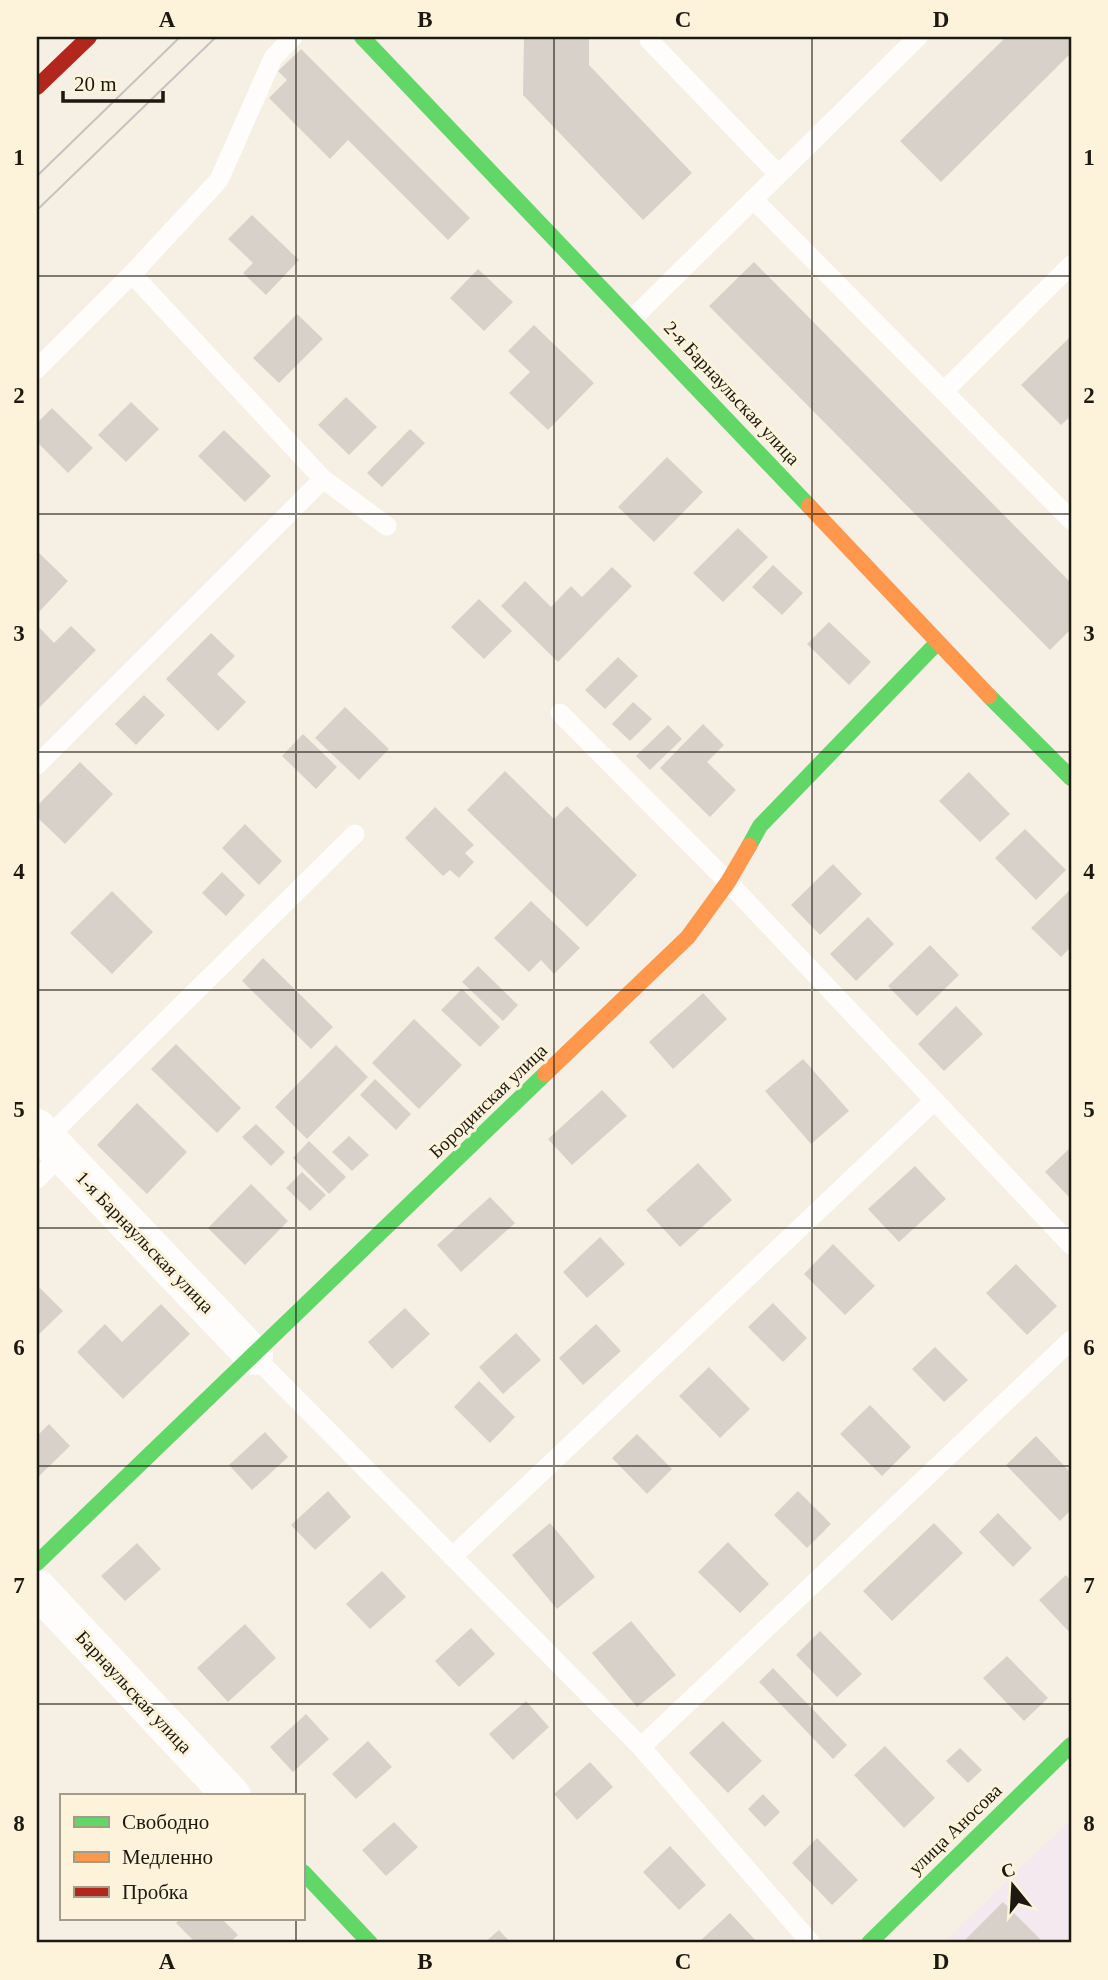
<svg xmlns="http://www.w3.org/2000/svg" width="1108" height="1980" viewBox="0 0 1108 1980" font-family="'Times New Roman',serif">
  <rect width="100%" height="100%" fill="#f5f0e3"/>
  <path fill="#f3e9ef" d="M1071 1819V1943H943Z"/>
  <path fill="#d8d1c9" d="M524 37H589V65L692 173 643 220 523 95Z
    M1006 37H1071V53L941 182 900 141Z
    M301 49 470 218 448 240 348 140 330 159 269 98 287 80 278 71Z
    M252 215 299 260 266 295 243 273 253 263 228 239Z
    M754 262 1071 583V629L1050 650 709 306Z
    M478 269 513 302 484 331 450 298Z
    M297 314 323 339 279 383 253 358Z
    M534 325 594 383 548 430 509 393 530 372 508 351Z
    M1071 336V416L1061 425 1021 385Z
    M346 397 377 427 349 455 318 425Z
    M131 402 159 429 126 462 98 435Z
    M52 408 93 448 68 473 37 442V423Z
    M410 429 425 443 382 487 367 473Z
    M224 430 271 476 245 502 198 456Z
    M667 457 703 492 654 542 618 507Z
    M738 528 768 557 723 602 693 573Z
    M37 551 68 581 37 614Z
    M773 565 803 593 782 615 752 587Z
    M612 567 632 586 558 662 501 606 525 581 551 607 571 586 582 597Z
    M479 599 512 631 484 659 451 627Z
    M829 622 871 662 849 685 807 644Z
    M37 625 54 643 71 626 96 650 37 710Z
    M211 633 235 656 217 674 246 702 218 731 166 679Z
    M618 657 638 676 605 709 585 690Z
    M144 695 165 715 136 745 115 724Z
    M633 702 652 719 630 741 612 724Z
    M345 707 389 749 359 780 315 738Z
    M703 724 724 745 707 762 736 790 710 817 660 768Z
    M668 725 682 739 650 770 636 756Z
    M303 734 337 767 316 789 282 756Z
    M80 762 113 794 65 844 37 817V806Z
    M505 771 554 819 567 806 637 875 587 927 467 810Z
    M969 772 1010 814 980 842 939 801Z
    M435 807 474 845 465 853 474 862 459 878 450 870 443 876 405 838Z
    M245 824 282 861 259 885 222 848Z
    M1025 829 1066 870 1036 900 995 858Z
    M833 864 862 894 820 935 791 905Z
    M222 872 245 895 226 916 202 893Z
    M1071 889V947L1061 957 1031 928Z
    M112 891 153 932 112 974 70 933Z
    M531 901 580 948 554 974 541 960 529 972 494 938Z
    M868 917 894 944 856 981 830 954Z
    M930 945 959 975 917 1016 888 986Z
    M263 958 333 1027 311 1049 242 981Z
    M478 966 518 1005 503 1021 462 982Z
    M462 989 500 1027 480 1047 441 1010Z
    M703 993 727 1019 673 1069 649 1042Z
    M956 1006 983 1034 944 1071 918 1044Z
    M414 1019 462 1065 419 1109 372 1063Z
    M176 1044 241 1108 217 1133 151 1069Z
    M336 1045 368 1077 307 1139 275 1107Z
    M803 1059 849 1111 811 1144 765 1091Z
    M375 1079 411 1114 396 1130 360 1095Z
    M602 1090 627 1116 572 1165 548 1139Z
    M137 1103 187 1152 147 1194 97 1145Z
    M256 1124 285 1152 271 1166 242 1137Z
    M349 1136 369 1155 352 1171 332 1152Z
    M309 1141 346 1177 329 1194 293 1158Z
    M1071 1147V1199L1045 1172Z
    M698 1163 732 1200 680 1247 646 1210Z
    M915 1166 946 1199 899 1242 868 1209Z
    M302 1172 326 1195 310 1211 286 1188Z
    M251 1184 288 1221 245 1265 208 1228Z
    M490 1197 515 1223 461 1272 437 1245Z
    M600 1237 625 1264 587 1298 563 1272Z
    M833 1244 875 1286 845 1315 804 1274Z
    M1016 1264 1057 1306 1027 1335 986 1293Z
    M40 1288 63 1311 37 1336V1291Z
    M773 1303 807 1338 783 1362 748 1327Z
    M161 1304 190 1334 123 1399 77 1352 105 1324 122 1342Z
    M405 1308 430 1334 392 1369 368 1342Z
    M596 1324 621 1351 583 1385 559 1358Z
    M516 1333 541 1360 503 1394 479 1367Z
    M935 1347 968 1380 944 1402 912 1369Z
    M709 1367 750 1409 720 1438 679 1396Z
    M479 1381 515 1417 490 1443 454 1407Z
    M870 1405 911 1447 882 1476 840 1434Z
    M49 1424 70 1446 37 1478V1436Z
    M265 1432 288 1457 252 1490 229 1465Z
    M637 1434 672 1469 647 1494 612 1458Z
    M1036 1436 1071 1473V1510L1060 1521 1006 1465Z
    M328 1491 351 1517 315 1550 291 1525Z
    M798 1491 831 1524 807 1548 774 1515Z
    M998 1513 1032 1548 1013 1567 979 1532Z
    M550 1523 595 1577 557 1609 512 1555Z
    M934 1523 963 1553 892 1621 863 1591Z
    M728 1542 769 1584 740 1613 698 1572Z
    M137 1543 161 1569 125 1601 101 1576Z
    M382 1571 406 1597 370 1629 346 1604Z
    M1066 1575 1071 1581V1634L1039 1600Z
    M631 1621 676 1675 637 1707 592 1653Z
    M245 1624 276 1658 228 1702 197 1668Z
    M471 1628 495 1654 459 1687 435 1661Z
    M820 1631 862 1674 837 1697 796 1655Z
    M1007 1656 1048 1698 1024 1721 983 1678Z
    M773 1668 847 1745 833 1759 759 1682Z
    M526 1701 549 1727 513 1760 489 1734Z
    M306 1714 329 1739 293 1772 270 1747Z
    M723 1721 762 1761 728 1793 689 1753Z
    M368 1741 392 1767 356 1799 332 1774Z
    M885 1746 935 1798 904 1828 854 1775Z
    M960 1748 982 1770 968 1783 946 1761Z
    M590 1762 613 1787 577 1820 554 1794Z
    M763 1794 780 1812 765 1827 748 1809Z
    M394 1822 418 1847 386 1876 362 1850Z
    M817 1838 858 1880 832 1905 792 1863Z
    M670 1846 706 1885 679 1910 643 1872Z
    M1003 1902 1044 1943H962Z
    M730 1913 758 1943H698Z
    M180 1919H222L238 1935 229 1943H196L176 1923Z
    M499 1930 511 1943H484Z"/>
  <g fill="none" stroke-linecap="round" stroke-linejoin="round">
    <path stroke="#fefdfb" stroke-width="19" d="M653 37 649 40 778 174
      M753 199 1071 520
      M132 274 323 479 387 526
      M633 318 918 37
      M37 369 132 274 219 180 273 58 293 37
      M944 391 1071 265
      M560 713 728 882 1071 1245
      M37 765 323 479
      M47 1138 355 834
      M37 1179 62 1154
      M254 1356 641 1747 811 1943
      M452 1557 934 1101
      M641 1747 1071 1340"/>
    <path stroke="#fefdfb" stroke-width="38" d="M37 1128 254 1356
      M37 1588 232 1796"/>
    <path stroke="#63d668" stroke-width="16" d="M362 37 809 506
      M989 696 1071 778
      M749 846 760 826 937 643
      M37 1563 545 1074
      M303 1872 370 1943
      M869 1943 1071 1745"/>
    <path stroke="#ff974d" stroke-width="16" d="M809 506 989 696
      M545 1074 688 937 728 882 749 846"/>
    <path stroke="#b3261e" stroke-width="16" d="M37 87 89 37"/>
    <path stroke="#c5c3bf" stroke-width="2" d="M37 176 180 37
      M37 210 216 37"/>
  </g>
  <path fill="none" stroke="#1d1911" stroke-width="2" stroke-opacity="0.55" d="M296 37V1796M554 37V1943M812 37V1943M37 276H1071M37 514H1071M37 752H1071M37 990H1071M37 1228H1071M37 1466H1071M37 1704H1071M296 1919V1943"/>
  <g text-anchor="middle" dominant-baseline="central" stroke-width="6" stroke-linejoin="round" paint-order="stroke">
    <g font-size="19" fill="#1d1911" stroke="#fdf3db">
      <text transform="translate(732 393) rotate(47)">2-я Барнаульская улица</text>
      <text transform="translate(488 1101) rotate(-44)">Бородинская улица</text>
      <text transform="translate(145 1242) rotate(46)">1-я Барнаульская улица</text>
      <text transform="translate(134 1692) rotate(47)">Барнаульская улица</text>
      <text transform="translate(955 1829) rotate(-44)">улица Аносова</text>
    </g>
  </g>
  <rect width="1108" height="1980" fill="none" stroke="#fdf3db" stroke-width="77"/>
  <rect x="60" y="1794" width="245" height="126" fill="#fdf3db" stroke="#a39c8a" stroke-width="2"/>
  <rect x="74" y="1817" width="35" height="10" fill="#63d668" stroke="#a39c8a" stroke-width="2"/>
  <text x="122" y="1829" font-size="21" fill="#1d1911">Свободно</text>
  <rect x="74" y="1852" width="35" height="10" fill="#ff974d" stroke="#a39c8a" stroke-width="2"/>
  <text x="122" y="1864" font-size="21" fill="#1d1911">Медленно</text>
  <rect x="74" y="1887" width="35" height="10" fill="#b3261e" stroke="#a39c8a" stroke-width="2"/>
  <text x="122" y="1899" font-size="21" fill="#1d1911">Пробка</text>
  <g transform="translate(1013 1886) rotate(342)" stroke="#fdf3db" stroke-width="5" paint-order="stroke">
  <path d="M0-5L12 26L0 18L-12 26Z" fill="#1d1911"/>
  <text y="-10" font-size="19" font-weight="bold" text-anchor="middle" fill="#1d1911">С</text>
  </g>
  <path d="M63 91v10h100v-10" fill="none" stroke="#1d1911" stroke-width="3.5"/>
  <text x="74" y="91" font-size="21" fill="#1d1911" stroke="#fdf3db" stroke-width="5" paint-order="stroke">20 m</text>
  <rect x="38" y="38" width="1032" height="1903" fill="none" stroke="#1d1911" stroke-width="2.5"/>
  <g font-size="23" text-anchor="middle" font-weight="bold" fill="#1d1911">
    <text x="167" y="27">A</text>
    <text x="425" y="27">B</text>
    <text x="683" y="27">C</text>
    <text x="941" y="27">D</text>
    <text x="19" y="165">1</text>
    <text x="1089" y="165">1</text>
    <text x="19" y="403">2</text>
    <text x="1089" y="403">2</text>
    <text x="19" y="641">3</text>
    <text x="1089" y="641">3</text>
    <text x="19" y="879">4</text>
    <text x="1089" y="879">4</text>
    <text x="19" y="1117">5</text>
    <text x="1089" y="1117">5</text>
    <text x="19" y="1355">6</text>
    <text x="1089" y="1355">6</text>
    <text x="19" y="1593">7</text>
    <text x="1089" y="1593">7</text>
    <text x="19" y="1831">8</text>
    <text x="1089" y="1831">8</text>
    <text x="167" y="1969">A</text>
    <text x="425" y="1969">B</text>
    <text x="683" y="1969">C</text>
    <text x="941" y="1969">D</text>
  </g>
</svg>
